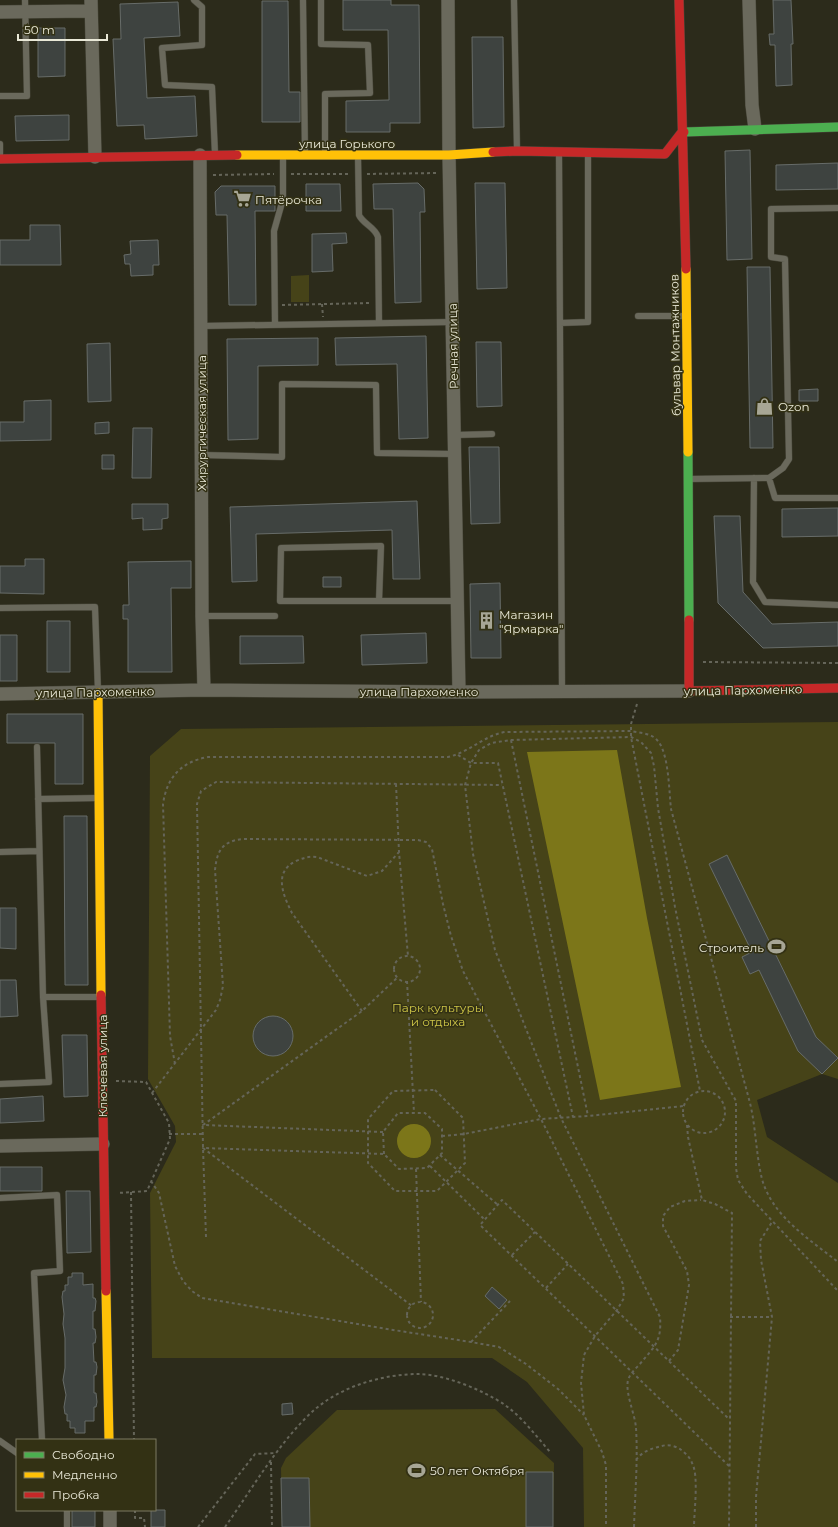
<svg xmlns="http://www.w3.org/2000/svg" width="838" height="1527" viewBox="0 0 838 1527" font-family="Montserrat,sans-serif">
  <rect width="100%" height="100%" fill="#2c2b1b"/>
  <path fill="#464318" d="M309 275V302H291V276Z
    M838 722V1079L822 1074 757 1100 767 1137 838 1183V1527H584L583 1448 527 1382 492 1358H152L150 1193 176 1142 175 1126 148 1079 150 756 181 729Z
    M495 1409 554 1463 553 1527H282L281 1468 286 1458 337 1410Z"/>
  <path fill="#7c7619" d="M617 750 647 918 681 1087 600 1100 527 752Z
    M397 1141a17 17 0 1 1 34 0a17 17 0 1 1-34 0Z"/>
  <path fill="#3e4340" stroke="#676c69" d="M343 0H391V5H419L420 123H390V132H346V101L389 100 388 30H343Z
    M773 0H791L793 44H791L792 85 776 86 775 45H770L769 34H774Z
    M262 1H288L289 92H300V122H262Z
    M178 2 180 36 144 38 147 98 195 96 197 136 145 139 144 125 117 126 113 39H121L120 4Z
    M38 28H65V76L38 77Z
    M472 37H503L504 127 473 128Z
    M69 115V140L16 141 15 116Z
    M750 150 752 259 727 260 725 151Z
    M838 163V189L776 190V165Z
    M418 183 424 189 425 212H420L421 302 395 303 393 209H374L373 184Z
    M475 183H505L507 288 477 289Z
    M306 184H340L341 211H306Z
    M221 186H275V211H255L256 305H229L227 215H216L215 192Z
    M30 225H60L61 265H0V240H30Z
    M346 233 347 243 332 244 333 271 312 272V234Z
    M158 240 159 265H153V275L131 276 130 264H125L124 255 131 254 130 241Z
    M747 267H770L773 448H750Z
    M426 336 428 438 399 439 397 364 336 365 335 338Z
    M318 338V365L258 366V439L228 440 227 339Z
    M476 342H501L502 406 477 407Z
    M110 343 111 401 88 402 87 344Z
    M818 389V401H799V390Z
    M51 400V440L0 441V422H24V401Z
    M109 422V433L95 434V423Z
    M133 428H152L151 478H132Z
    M469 447H499L500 523 471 524Z
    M102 455H114V469H102Z
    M417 501 420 579H393L392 530 256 534 257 581 232 582 230 507Z
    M132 504H168V518L162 519V529L143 530V518L132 519Z
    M838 508V536L782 537V509Z
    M714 516H740L743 592 772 624 838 622V646L763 648 718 603Z
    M25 559H44V594L0 593V566H25Z
    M191 561V588H171L172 672H128V619H123V605H129L128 562Z
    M323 577H341V587H323Z
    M500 583 501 658H471L470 584Z
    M47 621H70V672H47Z
    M426 633 427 663 362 665 361 635Z
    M0 635H17V681H0Z
    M240 636H303L304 663 240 664Z
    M7 714H83V784H55V743H7Z
    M64 816H87L88 985H65Z
    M727 855 816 1037 838 1058 822 1074 798 1051 759 970 750 974 742 957 752 952 709 864Z
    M0 908H16V949L0 948Z
    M0 980H16L18 1016 0 1017Z
    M253 1036a20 20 0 1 1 40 0a20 20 0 1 1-40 0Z
    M62 1035H87L88 1096 64 1097Z
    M43 1096 44 1121 0 1123V1099Z
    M0 1167H42V1191H0Z
    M66 1191H90L91 1252 67 1253Z
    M72 1273H83V1285L93 1284V1298H95L96 1301 95 1311H93V1329H95L96 1337 95 1343H93L94 1362H96L97 1367 96 1375H94V1393H96L97 1402 96 1407H94V1421H85V1433H75V1428H70V1421H67V1414H65L64 1407 66 1395 63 1380 65 1368V1338L63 1324 64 1314 62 1297 63 1291H65V1285H68V1277H72Z
    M492 1287 507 1300 499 1309 485 1296Z
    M292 1403 293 1414 282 1415V1404Z
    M526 1472H553V1527H526Z
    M281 1478H309L310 1527H282Z
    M72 1510H95V1527H72Z
    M151 1510H165V1527H151Z"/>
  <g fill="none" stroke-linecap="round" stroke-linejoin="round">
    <defs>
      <path id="lane" d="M194 0 202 7V45L162 48 165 85 212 87 215 154
        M303 0 305 154
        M321 0V44L368 45 370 93 325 94V154
        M514 0 517 150
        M0 96H27L25 0
        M0 144V157
        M559 153 562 691
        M358 156 359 215C363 224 375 227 378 237L379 323
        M638 316H686
        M560 323 588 322V153
        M275 324 274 231 283 199V157
        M201 326 452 322
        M455 435 492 434
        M202 455 282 457V384L376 385 377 453 455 454
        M754 478 753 582 765 602 838 605
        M769 478 775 498H838
        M688 479 769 478 783 468 789 459 785 259 771 257V209L838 208
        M379 601 381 546 281 548 280 601H457
        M0 608 95 607 98 692
        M202 616H275
        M38 799 98 798
        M0 852 39 851
        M43 997H100
        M0 1084 49 1082 43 997 37 747
        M0 1198 57 1195 60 1271 34 1273 42 1440
        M0 1441 17 1453
        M67 1527V1510"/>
      <path id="street" d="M91 0 95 157
        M448 0 449 155 459 692
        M749 0 752 105 755 129
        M0 12 91 11
        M200 155 202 616 204 690
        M0 694 204 690 459 692 689 691
        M0 1146 103 1144
        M110 1510V1527"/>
      <path id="fast" d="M684 132 838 127
        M688 452 689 620"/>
      <path id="slow" d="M237 155H449L493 152
        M686 269 688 452
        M98 693 101 995
        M106 1291 109 1440"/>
      <path id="jam" d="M679 0 686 269
        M493 152 517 151 665 154 682 132H684
        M0 159 237 155
        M689 620V691L838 688
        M101 995 106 1291"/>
    </defs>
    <use href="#lane" stroke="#49483b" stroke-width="7"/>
    <use href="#street" stroke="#49483b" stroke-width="14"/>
    <use href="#fast" stroke="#49483b" stroke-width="10"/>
    <use href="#slow" stroke="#49483b" stroke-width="10"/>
    <use href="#jam" stroke="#49483b" stroke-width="10"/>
    <path stroke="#656559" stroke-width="2" stroke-dasharray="3 3" stroke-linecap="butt" d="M291 174H350
      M367 174 438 173
      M213 175 274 174
      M322 304 323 317
      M282 305 370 303
      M703 662 838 663
      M637 704 631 724V737L700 1091
      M511 740 588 1116
      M458 755 471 763H498L573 1117
      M396 784 399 852 408 956
      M394 969a13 13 0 1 1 26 0a13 13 0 1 1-26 0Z
      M407 981 414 1113
      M362 1011 292 913C283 895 273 872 296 861 303 858 309 856 317 857L367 876 382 871 399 852
      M175 1064 170 1036 163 804C167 777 181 762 208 757H448C470 752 483 736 505 732L631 731C640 733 651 733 657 740 669 752 669 792 671 809L750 1103C756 1128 756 1155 762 1179 772 1216 809 1239 838 1262
      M116 1081 146 1082 169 1123 170 1139 147 1191 118 1193
      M435 1090 463 1118 465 1163 437 1191H395L368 1163V1119L393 1091Z
      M683 1112a21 21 0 1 1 42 0a21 21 0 1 1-42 0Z
      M152 1093 216 1010 220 1000 223 986 215 870C217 851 222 841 243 839L418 840 426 842 432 849 443 904 451 936 463 971 541 1119 623 1284 624 1298 617 1310 595 1336 584 1355 581 1383 584 1415 602 1452 606 1465V1527
      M687 1125 688 1137 702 1200 715 1204 732 1213 729 1527
      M383 1132 203 1125 362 1011 398 977
      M169 1134H203
      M442 1136 464 1134 541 1119 588 1116 684 1106
      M384 1154 383 1132 398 1113H425L442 1129V1153L427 1168 399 1169 384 1154 203 1148 412 1306
      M440 1155 498 1205
      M430 1166 485 1220
      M416 1169 421 1302
      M151 1181 159 1193 175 1266 183 1281 192 1291 202 1298 387 1329 471 1342 499 1347 526 1364 558 1389 584 1415
      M131 1192 134 1440
      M206 1237 203 1148 197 804 201 791 216 782 502 785
      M512 1255 535 1232
      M546 1288 568 1264
      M407 1315a13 13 0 1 1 26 0a13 13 0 1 1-26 0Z
      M730 1317H772
      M471 1342 510 1301
      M669 1361 678 1350 689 1285 687 1271 663 1226V1216L670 1207 685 1201 701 1200
      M636 1460C642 1451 653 1448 662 1446 668 1444 675 1446 680 1449 685 1453 690 1457 692 1463 699 1475 694 1512 694 1527
      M271 1462 272 1527
      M729 1466 480 1225 502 1200 729 1419
      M135 1510V1518H144L145 1527
      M198 1527 255 1454 276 1453
      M225 1527C252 1489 279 1442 313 1411 341 1386 383 1374 420 1374 446 1375 483 1390 505 1405 523 1418 536 1436 551 1453
      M634 1527C635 1494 638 1461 636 1428 635 1414 625 1393 628 1380 630 1374 635 1369 639 1365 654 1347 662 1342 660 1317L561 1118 495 950 473 854 465 785 471 763 479 750 491 743 511 740 631 737 641 742 651 753 654 766 658 808 675 907 702 1040 736 1101V1168L738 1180 747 1194 838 1291
      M756 1527V1497L772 1317 761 1260 760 1241 772 1222"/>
    <use href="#lane" stroke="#6a695c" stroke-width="6"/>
    <use href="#street" stroke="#6a695c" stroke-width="13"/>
    <use href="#fast" stroke="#4caf50" stroke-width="9"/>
    <use href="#slow" stroke="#ffc107" stroke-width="9"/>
    <use href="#jam" stroke="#c62828" stroke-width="9"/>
  </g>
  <defs>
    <symbol id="supermarket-bare" viewBox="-9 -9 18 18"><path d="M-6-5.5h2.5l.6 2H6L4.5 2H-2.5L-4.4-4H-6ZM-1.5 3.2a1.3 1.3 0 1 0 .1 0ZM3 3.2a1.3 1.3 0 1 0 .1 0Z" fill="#a7a695" stroke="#333114" stroke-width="2.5" paint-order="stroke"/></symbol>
    <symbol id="shop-bare" viewBox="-9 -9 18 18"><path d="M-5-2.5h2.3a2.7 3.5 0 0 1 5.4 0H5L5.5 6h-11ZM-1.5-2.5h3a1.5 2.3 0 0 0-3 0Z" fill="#a7a695" stroke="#333114" stroke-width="2.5" paint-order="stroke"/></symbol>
    <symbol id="building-bare" viewBox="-9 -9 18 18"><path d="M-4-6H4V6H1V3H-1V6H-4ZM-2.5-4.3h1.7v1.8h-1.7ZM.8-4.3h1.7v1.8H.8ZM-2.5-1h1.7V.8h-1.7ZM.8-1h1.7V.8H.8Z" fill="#a7a695" stroke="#333114" stroke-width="2.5" paint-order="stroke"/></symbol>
    <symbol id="stadium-bare" viewBox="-9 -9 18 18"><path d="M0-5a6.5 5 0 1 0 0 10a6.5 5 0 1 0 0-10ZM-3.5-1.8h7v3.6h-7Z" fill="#a7a695" stroke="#333114" stroke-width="2.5" paint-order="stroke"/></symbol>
  </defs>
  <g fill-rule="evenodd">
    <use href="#supermarket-bare" x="230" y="186" width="25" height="25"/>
    <use href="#shop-bare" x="752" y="394" width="25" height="25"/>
    <use href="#building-bare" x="474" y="608" width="25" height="25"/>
    <use href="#stadium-bare" x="764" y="934" width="25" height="25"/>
    <use href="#stadium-bare" x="404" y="1458" width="25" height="25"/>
  </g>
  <g text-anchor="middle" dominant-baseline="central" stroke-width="3" stroke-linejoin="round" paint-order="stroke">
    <g font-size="12" fill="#e9e8d7" stroke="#333114">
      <text x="347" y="143">улица Горького</text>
      <text transform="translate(675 345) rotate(-91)">бульвар Монтажников</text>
      <text transform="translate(453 346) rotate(-91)">Речная улица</text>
      <text transform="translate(201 423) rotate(-90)">Хирургическая улица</text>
      <text transform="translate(743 690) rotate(-1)">улица Пархоменко</text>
      <text x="419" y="691">улица Пархоменко</text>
      <text transform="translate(95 692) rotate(-1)">улица Пархоменко</text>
      <text transform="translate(102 1066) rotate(-90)">Ключевая улица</text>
    </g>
    <g font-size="12" fill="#e9e8d7" stroke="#333114" text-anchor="start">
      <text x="255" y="199">Пятёрочка</text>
      <text x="778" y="406">Ozon</text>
      <text x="499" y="614">Магазин<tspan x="499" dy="14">"Ярмарка"</tspan></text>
      <text x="764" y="947" text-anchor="end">Строитель</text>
      <text x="430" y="1470">50 лет Октября</text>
    </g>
    <g font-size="12" fill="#cfc647" stroke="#333114">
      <text x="438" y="1007">Парк культуры<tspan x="438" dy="14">и отдыха</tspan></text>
    </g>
  </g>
  <rect x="16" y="1439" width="140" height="72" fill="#333114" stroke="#7c7a62"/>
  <rect x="24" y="1452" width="20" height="6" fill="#4caf50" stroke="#7c7a62"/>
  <text x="52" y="1459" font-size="12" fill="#e9e8d7">Свободно</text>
  <rect x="24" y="1472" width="20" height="6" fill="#ffc107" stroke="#7c7a62"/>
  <text x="52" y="1479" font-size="12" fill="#e9e8d7">Медленно</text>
  <rect x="24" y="1492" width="20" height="6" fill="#c62828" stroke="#7c7a62"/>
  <text x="52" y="1499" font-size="12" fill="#e9e8d7">Пробка</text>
  <path d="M18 34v6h89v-6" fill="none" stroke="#e9e8d7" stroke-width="2"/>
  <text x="24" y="34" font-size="12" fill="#e9e8d7" stroke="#333114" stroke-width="3" paint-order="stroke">50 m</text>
</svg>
